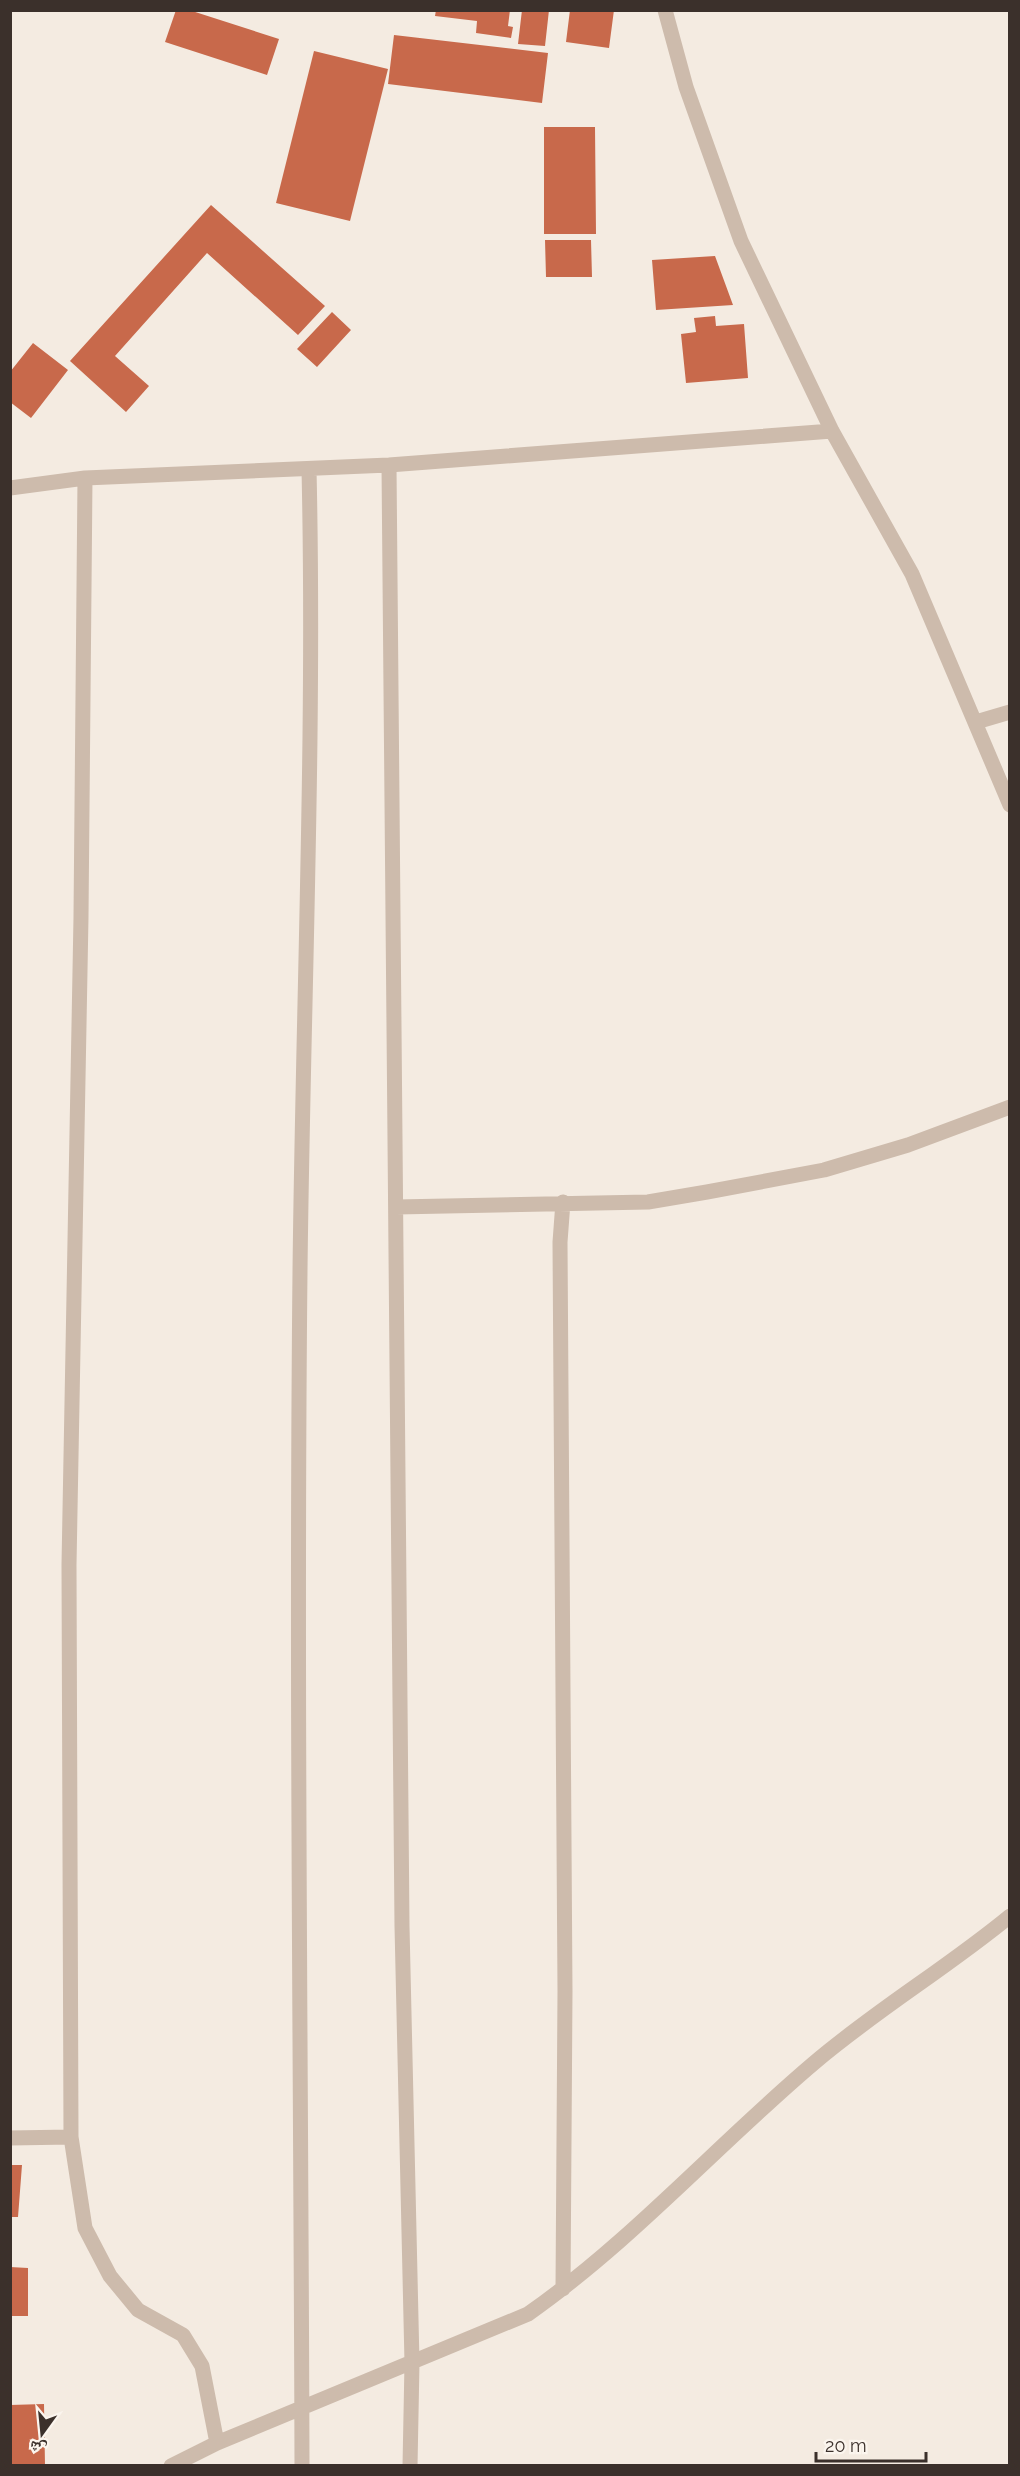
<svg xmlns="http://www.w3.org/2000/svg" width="1020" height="2476" viewBox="0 0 1020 2476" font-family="Raleway,'Noto Naskh Arabic',sans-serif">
  <rect width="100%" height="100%" fill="#f4ebe1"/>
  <path fill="#c8694b" d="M176 10H189L279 39 267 75 165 42Z
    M436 10H510L508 26 513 27 511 38 476 33 477 21 435 16Z
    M522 10H549L545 46 518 44Z
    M570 10H614L609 48 566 42Z
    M394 35 548 53 542 103 388 84Z
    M314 51 388 69 350 221 276 203Z
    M544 127H595L596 234H544Z
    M211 205 325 306 298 335 207 253 115 356 149 386 126 412 70 361Z
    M545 240H591L592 277H546Z
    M715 256 733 305 656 310 652 260Z
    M332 312 351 330 317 367 297 349Z
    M715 316 716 326 744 324 748 378 686 383 681 334 696 332 694 318Z
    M33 343 68 370 31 418 10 402V372Z
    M10 2165H22L18 2217H10Z
    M10 2267 28 2268V2316H10Z
    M44 2404 45 2466H10V2405Z"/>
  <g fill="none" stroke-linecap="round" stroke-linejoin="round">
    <path stroke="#cdbbac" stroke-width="15" d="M665 10 686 87 741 241 832 431 912 574 1010 805
      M389 465 402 1926 412 2363 410 2466
      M85 478 81 917 69 1565 71 2137 85 2228 110 2276 138 2310 183 2335 202 2366 217 2443
      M10 488 85 478 389 465 832 431
      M976 722 1010 712
      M563 1202 560 1242 565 1991 563 2289
      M396 1207 648 1202 707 1192 824 1170 908 1145 1010 1107
      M10 2138 71 2137
      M171 2466 217 2443 528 2314C632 2241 717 2145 814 2063 876 2010 947 1968 1010 1916
      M302 2466C301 2067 296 1669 300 1271 303 1004 315 736 309 469"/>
  </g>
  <rect width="1020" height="2476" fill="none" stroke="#3b302b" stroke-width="24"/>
  <g transform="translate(42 2434) rotate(195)" stroke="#fbf5ee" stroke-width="4.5" paint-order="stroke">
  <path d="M0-4.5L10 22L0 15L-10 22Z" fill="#3b302b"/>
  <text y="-9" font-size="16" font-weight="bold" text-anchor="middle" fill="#3b302b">ش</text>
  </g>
  <path d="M816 2452v9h110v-9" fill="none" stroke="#3b302b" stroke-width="3"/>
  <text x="825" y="2452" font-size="18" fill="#3b302b" stroke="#fbf5ee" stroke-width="4.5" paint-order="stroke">20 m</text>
</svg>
